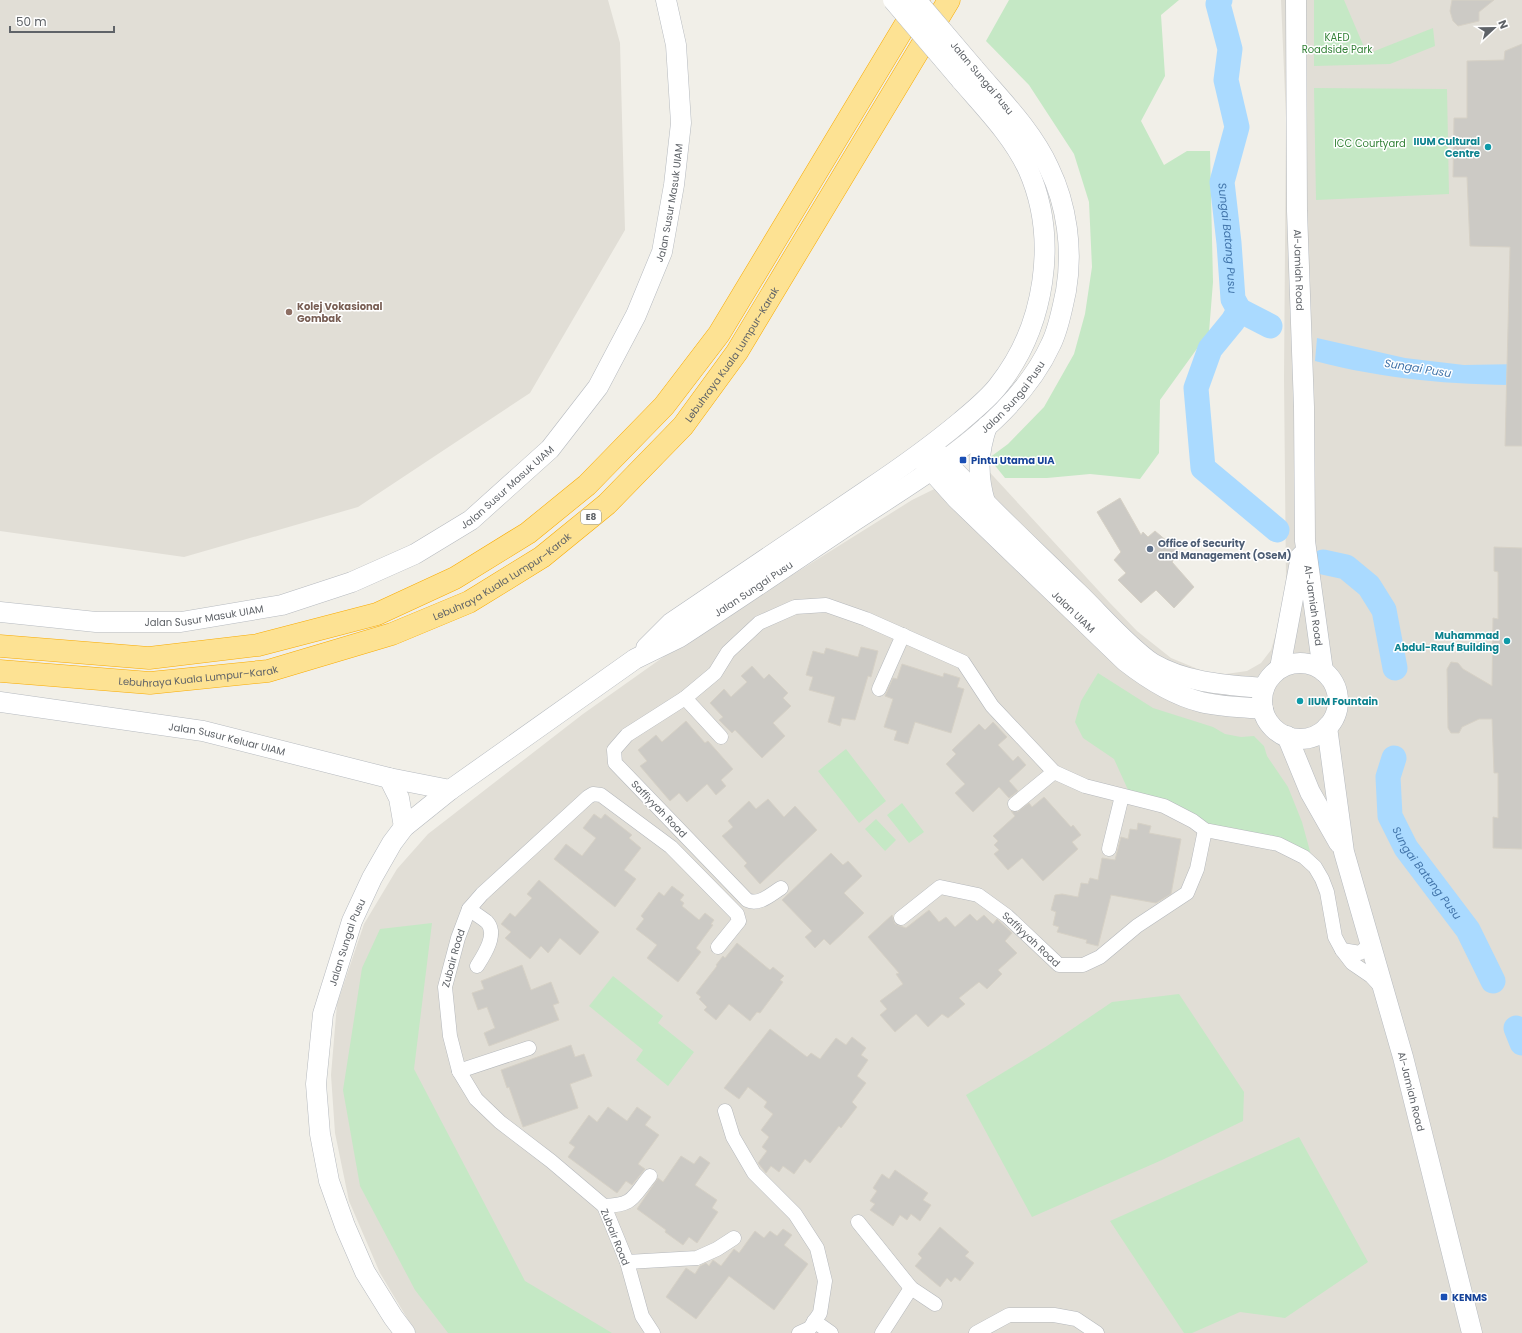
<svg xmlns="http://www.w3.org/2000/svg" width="1522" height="1333" viewBox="0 0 1522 1333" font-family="Poppins,sans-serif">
  <rect width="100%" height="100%" fill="#f1efe8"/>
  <path fill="#e1ded6" d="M0 0H608L620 43 625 230 530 393 358 507 184 557 0 531Z
    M1281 0H1522V1333H416L380 1273 349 1201 335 1133 331 1075 337 1004 364 924 397 869 428 834 583 714 676 648 912 500 983 465 1109 602 1137 631 1171 658 1205 672 1226 674 1247 671 1261 663 1271 650 1282 612 1286 580 1284 379 1286 118Z"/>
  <path fill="#c5e8c5" d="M1009 0H1179L1161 15 1165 76 1141 121 1164 165 1187 151H1210L1213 282 1209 332 1160 400 1159 453 1140 479 1090 474 1047 478H1005L989 458 1008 444 1044 407 1074 354 1085 314 1092 267 1089 202 1074 154 1029 85 986 41Z
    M1314 0H1344L1367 54 1433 28 1435 46 1390 64 1314 66Z
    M1314 88 1447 89 1449 194 1316 200Z
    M1098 673 1153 708 1213 727 1225 734 1241 737 1254 736 1264 746 1267 756 1288 787 1302 822 1311 855 1284 839 1229 827 1208 826 1129 792 1114 759 1083 738 1075 722 1081 701Z
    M846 749 886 801 859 823 818 771Z
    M902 803 924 832 909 843 887 815Z
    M876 819 896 840 885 851 865 829Z
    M432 923 414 1069 525 1281 612 1333H448L415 1290 360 1186 343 1090 362 968 380 929Z
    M613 976 663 1016 658 1023 694 1052 668 1086 636 1060 643 1050 589 1006Z
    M1179 994 1244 1092 1243 1121 1162 1160 1032 1217 966 1095 1047 1046 1112 1002Z
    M1299 1137 1368 1262 1285 1318 1240 1312 1192 1333H1184L1110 1221Z"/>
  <path fill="#aadaff" d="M1317 338 1405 358 1464 365 1522 364V385C1452 385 1383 379 1315 361Z"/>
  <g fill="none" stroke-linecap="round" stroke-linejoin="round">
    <g stroke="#aadaff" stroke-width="25">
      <path id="s1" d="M1220 0 1218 4 1230 49 1226 80 1237 127 1222 182 1229 243 1233 299 1239 310 1233 321 1210 349 1196 388 1203 468 1277 530"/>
      <path d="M1239 310 1270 326"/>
      <path d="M1323 562 1346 567 1369 586 1384 610 1395 668"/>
      <path id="s2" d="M1394 758 1388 777 1390 816 1406 848 1468 930 1493 981"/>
      <path d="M1516 1028 1522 1043"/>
    </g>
  </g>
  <path fill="#cccac5" stroke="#d6d1c6" d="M1452 0H1494L1479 12V21L1458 26 1453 21 1450 11Z
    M1522 44V446H1505L1510 247 1470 246 1467 177H1453L1454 118H1467V61L1504 60 1505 51Z
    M1120 498 1141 535 1143 532 1148 537 1155 531 1181 553 1172 562 1194 587 1174 608 1156 590 1141 603 1118 580 1126 573 1114 560 1121 552 1097 512Z
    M1494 547 1522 548V849L1493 848V817L1498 818V773H1494L1492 719H1479L1462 727 1459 733H1451L1448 728 1447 669 1451 662 1458 663 1463 669 1492 686 1493 618 1498 619V572L1494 571Z
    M861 647 878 651 871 677 868 676 855 720 842 718 840 726 828 722 835 697 809 690 813 677 806 675 813 651 824 654 826 648 858 657Z
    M902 664 943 677 944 673 960 678 957 687 964 689 951 733 915 722 908 744 894 740 897 731 884 727 893 699 885 696 893 678 897 679Z
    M752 666 764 679 769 674 788 693 783 698 791 706 773 723 785 736 762 758 735 730 732 733 719 720 723 717 710 703 724 689 731 697 747 682 741 676Z
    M686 721 705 743 708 741 733 769 721 780 726 786 716 795 707 784 687 802 679 793 670 801 640 766 647 761 638 750 656 735 662 742Z
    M993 722 1007 737 998 745 1013 761 1018 756 1026 765 1009 781 1018 791 1009 798 999 787 973 812 955 793 965 784 946 764 956 754 952 750 979 724 985 730Z
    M1044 797 1071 827 1073 825 1081 835 1072 842 1078 849 1043 881 1022 858 1008 870 994 854 999 850 994 845 998 841 993 836 1015 816 1011 811 1017 812 1029 803 1032 807Z
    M768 799 784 817 795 806 817 830 760 884 744 866 747 863 722 836 733 827 728 821 749 801 756 809Z
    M594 814 601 819 605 814 632 835 629 838 641 848 624 870 636 879 615 907 554 859 566 844 582 856 596 838 583 828Z
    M1138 823 1151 826 1149 833 1181 839 1171 894 1156 903 1111 895 1098 946 1086 943 1087 940 1057 932 1059 927 1053 925 1056 912 1051 910 1055 895 1062 894 1078 897 1081 883 1088 884 1090 878 1098 880 1102 858 1115 860 1121 837 1128 839 1130 829 1137 830Z
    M831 853 843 865 848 861 862 876 844 893 864 913 830 945 824 939 815 948 805 937 812 931 782 900Z
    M539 880 599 932 580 955 560 938 548 953 541 946 530 959 505 938 511 932 501 924 510 913 515 917 532 898 527 894Z
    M672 886 684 895 680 900 684 903 682 906 699 920 705 913 714 920 711 924 713 925 696 948 701 952 678 982 647 958 657 945 636 929 644 919 641 916 659 892 664 896Z
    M929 910 939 922 946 917 955 927 970 914 977 921 984 915 993 924 997 919 1012 933 1005 941 1017 953 998 970 1002 974 987 989 979 982 959 998 965 1004 948 1018 942 1014 928 1027 916 1014 895 1032 880 1015 887 1009 880 1001 903 984 896 974 899 973 868 937 892 915 895 924 906 928Z
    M737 943 770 970 773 967 784 976 780 980 783 982 760 1013 757 1012 750 1021 729 1004 716 1020 704 1010 707 1007 699 999 701 997 696 993 717 966 716 965 723 956 725 958Z
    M522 965 531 990 551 982 559 1003 553 1005 559 1020 489 1046 484 1033 495 1028 487 1007 478 1010 472 993 484 989 481 981Z
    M770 1029 807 1057 811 1053 820 1059 836 1038 846 1045 852 1037 866 1048 861 1055 868 1060 857 1076 866 1083 852 1102 857 1107 841 1128 839 1126 810 1163 805 1159 794 1174 783 1166 779 1172 771 1166 766 1173 758 1163 767 1151 762 1147 769 1137 761 1130 773 1114 764 1107 767 1102 748 1087 739 1099 724 1088Z
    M571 1045 575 1057 584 1054 592 1076 570 1084 578 1108 523 1127 509 1087 507 1088 501 1070Z
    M608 1107 627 1121 637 1107 651 1117 645 1125 659 1135 638 1164 645 1169 632 1185 626 1181 617 1193 568 1157 575 1147 569 1143 589 1115 597 1122Z
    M681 1156 694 1164 700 1156 710 1163 695 1185 717 1200 712 1208 718 1212 697 1243 689 1237 683 1245 665 1232 666 1230 637 1209 658 1178 663 1182Z
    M895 1170 928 1193 923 1200 931 1205 920 1221 911 1214 907 1220 900 1215 893 1226 870 1210 875 1204 870 1201 877 1191 873 1188 882 1174 889 1179Z
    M940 1227 969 1252 965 1256 974 1263 960 1281 955 1277 951 1282 947 1278 940 1287 915 1266 922 1258 918 1254Z
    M783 1229 792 1235 784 1245 808 1264 774 1310 729 1276 696 1319 666 1297 686 1268 695 1274 700 1266 706 1263 709 1266 713 1260 721 1266 734 1249 739 1253 755 1231 764 1238 770 1231 777 1236Z"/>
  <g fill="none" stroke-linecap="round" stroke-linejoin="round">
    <defs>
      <g id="street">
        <path d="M879 689 903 635"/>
        <path d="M685 698 721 737"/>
        <path d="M1015 804 1054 772"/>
        <path d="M1109 849 1122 796"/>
        <path d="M781 888C771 894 759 906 747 900L615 763 614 750 627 735 685 698 715 673 728 652 759 623 795 607 826 605 866 619 963 662 992 706 1054 772 1085 786 1164 806 1193 821 1205 830 1278 844 1304 857 1315 867 1322 879 1327 892 1335 937 1342 950 1352 963 1371 976 1382 988"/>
        <path d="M469 909C474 913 481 917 487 922 498 934 484 955 477 966"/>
        <path id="s3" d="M901 918 940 887 978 895 1007 916 1059 965H1083L1100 957 1137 926 1187 893 1197 869 1205 830"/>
        <path d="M1342 950 1360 953 1369 945"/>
        <path d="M459 1071 529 1048"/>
        <path d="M725 1111 733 1137 754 1173 795 1214 817 1248 825 1281 820 1313 810 1328 799 1333"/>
        <path d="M604 1206C634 1205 632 1198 650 1176"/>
        <path d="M858 1222 911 1288 935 1304"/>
        <path d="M627 1262 697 1258 717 1249 734 1238"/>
        <path d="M814 1321 831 1333"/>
        <path id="s4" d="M653 1333 642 1316 627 1262 604 1206 551 1161 500 1122 476 1099 459 1071 450 1036 445 987 458 938 469 909 482 894 588 797 593 794 601 795 671 847 737 914 739 921 718 947"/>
        <path d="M882 1333 911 1288"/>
        <path d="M976 1333 1009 1315H1054L1076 1319 1097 1333"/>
      </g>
      <g id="secondary">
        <path id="s5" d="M1296 0 1297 211 1304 407 1305 541 1323 671"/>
        <path d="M935 450C980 500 1029 545 1077 592 1099 613 1128 647 1152 663 1186 683 1226 685 1264 688"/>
        <path id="s6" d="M923 461 957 499 1125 661C1148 679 1173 695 1201 702 1221 707 1243 707 1263 709"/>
        <path d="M985 502C977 475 978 452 987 426"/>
        <path id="s7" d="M0 612 96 622H181L282 605 352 582 415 554 471 520 550 449 598 387 636 315 662 252 674 185 681 123 676 45 666 0"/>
        <path d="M646 648 671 623C736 579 801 535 866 491 899 469 930 447 960 422 973 411 988 399 998 386 1045 327 1059 239 1028 169 1012 135 985 108 961 80"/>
        <circle cx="1300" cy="701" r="38"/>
        <path d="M1280 668 1301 556"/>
        <path id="s8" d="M0 702 203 731 389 778 450 790"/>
        <path id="s9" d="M1327 727 1344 852 1403 1057 1472 1333"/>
        <path d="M1287 736 1310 792 1339 843"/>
        <path d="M389 778 399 798 404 827"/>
        <path id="s10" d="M405 1333 393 1317 365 1272 345 1226 329 1181 320 1134 316 1084 323 1014 352 921 372 878 392 843 404 827 450 790 635 659 680 637C738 599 796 560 854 521 924 475 1015 423 1051 344 1059 328 1062 309 1066 291 1073 250 1067 205 1049 168 1031 129 1000 99 973 67"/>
      </g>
      <g id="highway">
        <path d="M0 646 149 658 258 645 377 614 455 578 528 533 587 485 664 406 719 334 919 2"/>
        <path id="s11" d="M0 671 150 683 268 671 392 634 469 602 542 557 607 504 683 426 737 352 949 0"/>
      </g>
    </defs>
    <use href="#street" stroke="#b5b8bc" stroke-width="15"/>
    <use href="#secondary" stroke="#b6babf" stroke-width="21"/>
    <use href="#highway" stroke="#f9ab00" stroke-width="23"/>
    <use href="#street" stroke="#fff" stroke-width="14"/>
    <use href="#secondary" stroke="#fff" stroke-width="20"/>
    <use href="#highway" stroke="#fde293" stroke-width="22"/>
    <defs>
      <path id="secondary-bridge" d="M893 0 961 80
        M916 0 973 67"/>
    </defs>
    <use href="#secondary-bridge" stroke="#b6babf" stroke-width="21" stroke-linecap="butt"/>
    <use href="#secondary-bridge" stroke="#fff" stroke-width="20"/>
  </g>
  <g fill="#0f9aa8" stroke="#fff" stroke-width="1.5">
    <circle cx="1488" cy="147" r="4"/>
    <circle cx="1507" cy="641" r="4"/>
    <circle cx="1300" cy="701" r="4"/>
  </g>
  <circle fill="#8d6e63" stroke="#fff" stroke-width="1.5" cx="289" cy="312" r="4"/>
  <g fill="#1a4fb4" stroke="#fff" stroke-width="1.5">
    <rect x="959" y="456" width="8" height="8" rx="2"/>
    <rect x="1440" y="1293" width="8" height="8" rx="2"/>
  </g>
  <circle fill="#5c6f8a" stroke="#fff" stroke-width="1.5" cx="1150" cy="549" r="4"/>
  <g text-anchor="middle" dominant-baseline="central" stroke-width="3" stroke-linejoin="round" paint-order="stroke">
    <rect fill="#fff" stroke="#8f9295" stroke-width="1" x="581" y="510" width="20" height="14" rx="3"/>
    <g font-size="9" font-weight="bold" fill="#5f6368">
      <text x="591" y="517">E8</text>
    </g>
    <g font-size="10" fill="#348238" stroke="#fff">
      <text x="1337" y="37">KAED<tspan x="1337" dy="12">Roadside Park</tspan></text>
      <text x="1370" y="143">ICC Courtyard</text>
    </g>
    <g font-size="10" fill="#5f6368" stroke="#fff">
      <text transform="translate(982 78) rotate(50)">Jalan Sungai Pusu</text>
      <text stroke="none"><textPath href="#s7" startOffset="876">Jalan Susur Masuk UIAM</textPath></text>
      <text stroke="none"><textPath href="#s5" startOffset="270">Al-Jamiah Road</textPath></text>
      <text stroke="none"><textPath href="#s11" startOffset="847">Lebuhraya Kuala Lumpur–Karak</textPath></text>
      <text stroke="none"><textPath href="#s10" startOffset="1292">Jalan Sungai Pusu</textPath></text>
      <text stroke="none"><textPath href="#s7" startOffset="541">Jalan Susur Masuk UIAM</textPath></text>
      <text stroke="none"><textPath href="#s11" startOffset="523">Lebuhraya Kuala Lumpur–Karak</textPath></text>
      <text stroke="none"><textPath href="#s10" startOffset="968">Jalan Sungai Pusu</textPath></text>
      <text stroke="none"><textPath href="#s5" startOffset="606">Al-Jamiah Road</textPath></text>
      <text stroke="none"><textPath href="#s6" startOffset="213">Jalan UIAM</textPath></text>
      <text stroke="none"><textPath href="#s7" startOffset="205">Jalan Susur Masuk UIAM</textPath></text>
      <text stroke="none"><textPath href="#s11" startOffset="199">Lebuhraya Kuala Lumpur–Karak</textPath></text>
      <text stroke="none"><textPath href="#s8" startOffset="230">Jalan Susur Keluar UIAM</textPath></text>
      <text transform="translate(659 809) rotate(46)">Saffiyyah Road</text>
      <text stroke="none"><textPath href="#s3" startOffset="158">Saffiyyah Road</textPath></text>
      <text stroke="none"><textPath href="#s10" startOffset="415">Jalan Sungai Pusu</textPath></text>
      <text stroke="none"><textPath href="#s4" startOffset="452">Zubair Road</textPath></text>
      <text stroke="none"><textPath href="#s9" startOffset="375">Al-Jamiah Road</textPath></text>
      <text transform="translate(615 1237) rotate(68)">Zubair Road</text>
    </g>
    <g font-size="10" font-weight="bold" fill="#0d838f" stroke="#fff" text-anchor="end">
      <text x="1480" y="141">IIUM Cultural<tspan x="1480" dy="12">Centre</tspan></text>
      <text x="1499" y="635">Muhammad<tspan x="1499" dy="12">Abdul-Rauf Building</tspan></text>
      <text x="1308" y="701" text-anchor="start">IIUM Fountain</text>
    </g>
    <g font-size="10" font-weight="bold" fill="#785e54" stroke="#fff" text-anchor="start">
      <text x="297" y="306">Kolej Vokasional<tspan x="297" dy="12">Gombak</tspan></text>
    </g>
    <g font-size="10" font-weight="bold" fill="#164399" stroke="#fff" text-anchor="start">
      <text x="971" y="460">Pintu Utama UIA</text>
      <text x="1452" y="1297">KENMS</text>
    </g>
    <g font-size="10" font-weight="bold" fill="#4e5e75" stroke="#fff" text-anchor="start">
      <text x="1158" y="543">Office of Security<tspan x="1158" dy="12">and Management (OSeM)</tspan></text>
    </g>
    <g font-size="11" font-style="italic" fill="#4174aa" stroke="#fff">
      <text stroke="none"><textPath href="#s1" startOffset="244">Sungai Batang Pusu</textPath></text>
      <text transform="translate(1418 368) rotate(9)">Sungai Pusu</text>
      <text stroke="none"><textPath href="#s2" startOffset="127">Sungai Batang Pusu</textPath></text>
    </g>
  </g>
  <g transform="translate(1494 28) rotate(68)" stroke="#ffffff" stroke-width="3" paint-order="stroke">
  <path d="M0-3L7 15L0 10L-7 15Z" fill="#5f6368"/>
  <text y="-6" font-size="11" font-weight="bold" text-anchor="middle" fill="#5f6368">N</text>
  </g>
  <path d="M10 26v6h104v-6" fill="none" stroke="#5f6368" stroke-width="2"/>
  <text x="16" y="26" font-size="12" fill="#5f6368" stroke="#ffffff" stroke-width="3" paint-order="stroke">50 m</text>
</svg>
